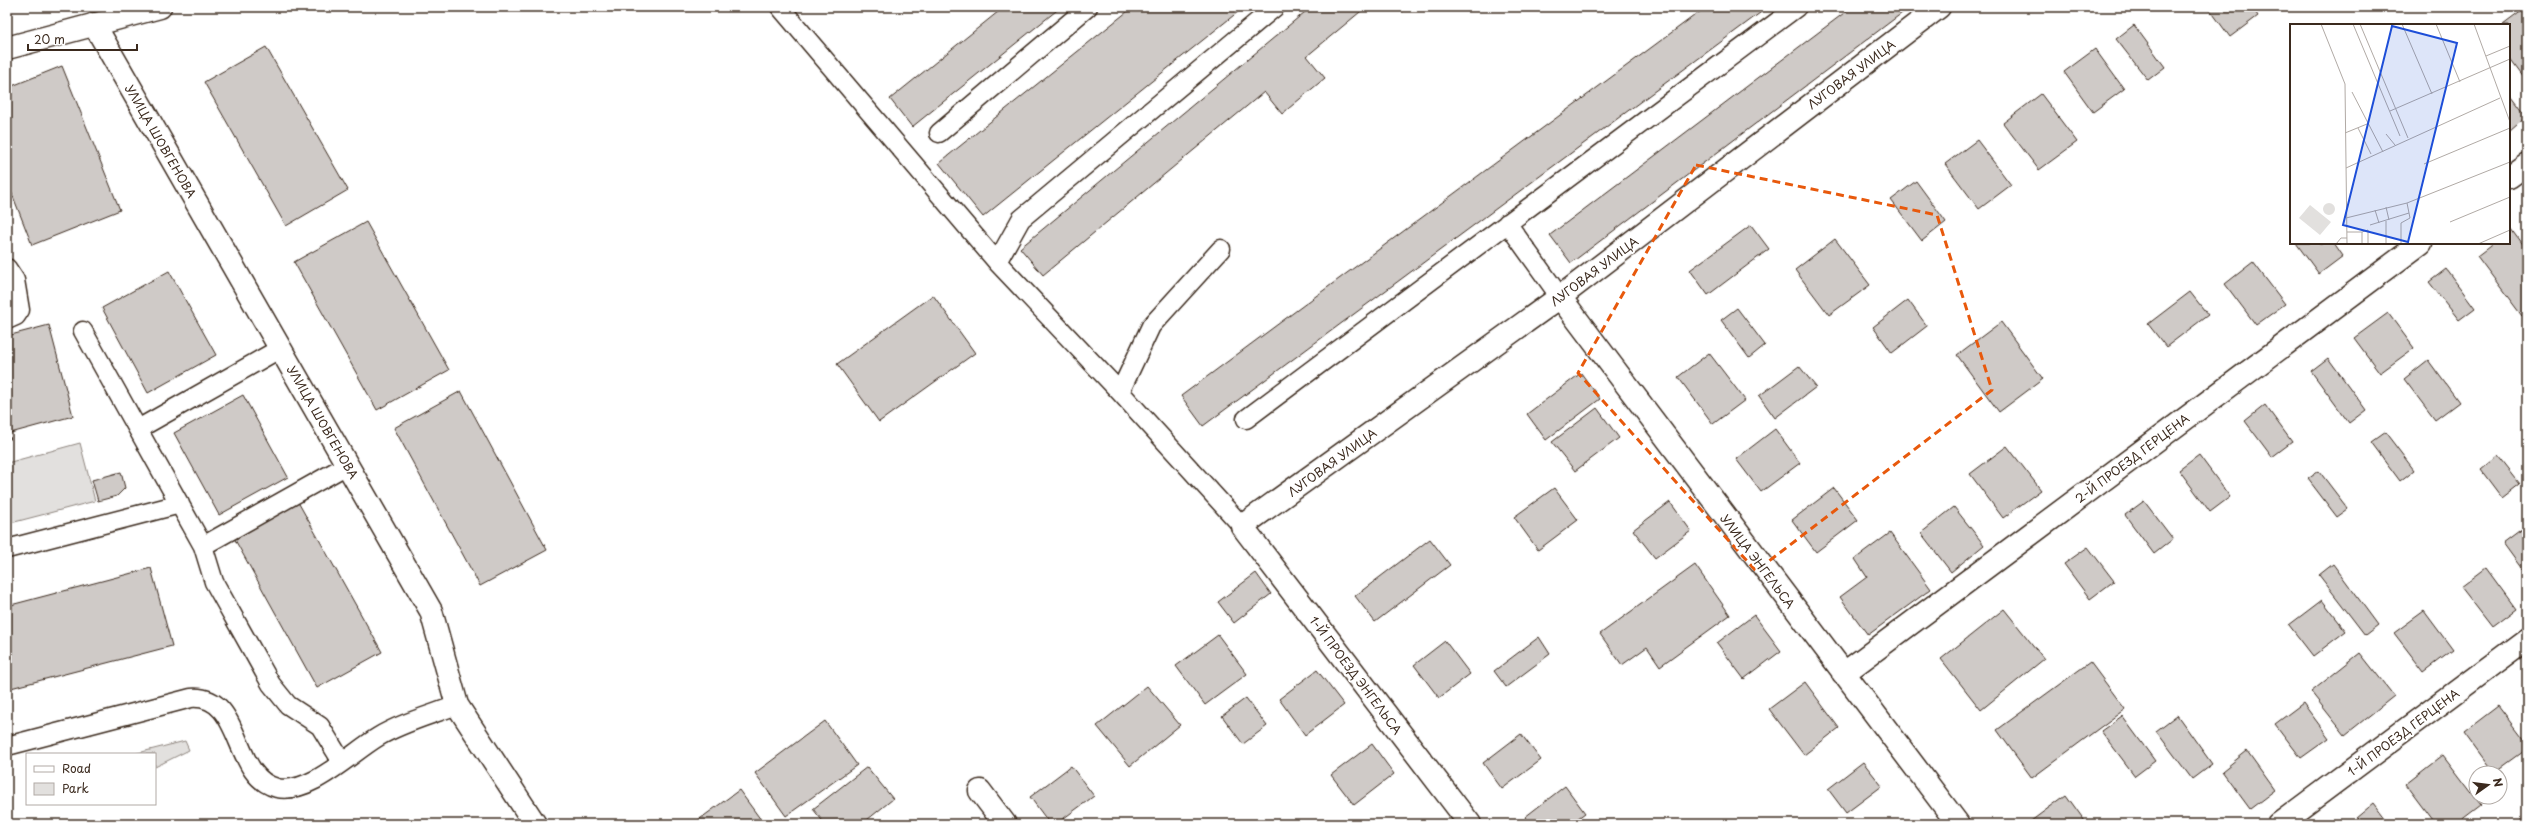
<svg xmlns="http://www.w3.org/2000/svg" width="2534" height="831" viewBox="0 0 2534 831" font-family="'Playpen Sans',sans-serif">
  <rect width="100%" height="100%" fill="#fff"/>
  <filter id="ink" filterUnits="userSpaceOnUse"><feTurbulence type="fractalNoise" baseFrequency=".025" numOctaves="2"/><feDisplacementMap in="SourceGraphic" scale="8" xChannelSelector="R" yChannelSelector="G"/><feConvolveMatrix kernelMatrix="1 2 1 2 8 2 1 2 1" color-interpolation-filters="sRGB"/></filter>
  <g filter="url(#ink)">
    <path fill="#e2e0de" stroke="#8e857e" d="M80 443 95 501 7 524V463Z
      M185 741 189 750 155 767V754H134Z"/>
    <path fill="#cfcac7" stroke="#3b2a1e" d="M1004 7H1061L912 127 890 99Z
      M1133 7H1244L983 217 939 163Z
      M1311 7H1366L1307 56 1325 78 1282 114 1264 92 1043 275 1020 248Z
      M1398 7H1408L1402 12Z
      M1706 7H1768L1203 426 1181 396Z
      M1852 7H1910L1571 263 1550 235Z
      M2208 7H2252L2258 16 2230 37Z
      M2527 7V82L2509 58V25H2503Z
      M2134 25 2165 67 2148 80 2116 39Z
      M266 47 348 190 286 226 204 82Z
      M2095 49 2124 89 2093 112 2064 72Z
      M62 66 120 210 32 245 7 181V88Z
      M2509 92 2527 116 2509 132Z
      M2041 94 2077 142 2039 170 2003 123Z
      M1977 140 2011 185 1979 209 1945 164Z
      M1916 181 1946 222 1922 241 1891 200Z
      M366 222 449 370 377 410 294 262Z
      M1751 225 1769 249 1708 295 1690 270Z
      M2512 229 2527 250V312L2522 316 2477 256 2494 243H2509V231Z
      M1835 239 1870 285 1829 315 1795 270Z
      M2296 243H2334L2343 256 2319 274Z
      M2253 262 2285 304 2256 325 2225 284Z
      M2446 269 2475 308 2459 320 2429 282Z
      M169 271 216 355 148 393 102 308Z
      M2190 292 2208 315 2166 347 2148 324Z
      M933 295 975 353 879 422 837 364Z
      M1908 300 1927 326 1892 353 1873 327Z
      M1737 308 1765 345 1749 358 1721 320Z
      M2388 313 2414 348 2380 373 2354 338Z
      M2001 322 2043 379 1999 412 1957 355Z
      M49 325 73 416 7 434V336Z
      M1709 353 1745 400 1713 424 1678 377Z
      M2328 358 2366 410 2349 423 2311 371Z
      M2428 360 2459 402 2435 420 2404 379Z
      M1799 366 1816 387 1775 418 1759 396Z
      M1581 373 1600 399 1546 440 1527 414Z
      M461 391 547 550 480 586 394 428Z
      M243 395 288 477 219 515 174 433Z
      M2265 405 2292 442 2272 457 2245 421Z
      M1597 408 1619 438 1575 471 1552 442Z
      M1775 429 1800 463 1761 492 1736 459Z
      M2385 432 2414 470 2400 481 2371 442Z
      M2007 446 2041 490 2003 518 1970 474Z
      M2199 455 2230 497 2210 512 2179 470Z
      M2498 456 2520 484 2502 498 2481 470Z
      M2319 471 2348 509 2337 517 2308 479Z
      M121 472 125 488 117 496 98 501 92 480Z
      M1554 488 1578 520 1538 550 1514 517Z
      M1834 488 1858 520 1816 552 1792 520Z
      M2144 501 2173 539 2154 554 2125 515Z
      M298 502 382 652 317 688 234 538Z
      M1670 502 1691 531 1655 558 1633 530Z
      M1954 507 1984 545 1951 572 1921 533Z
      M2527 525V576L2503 543Z
      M1890 533 1931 589 1868 635 1840 597 1867 577 1855 559Z
      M1430 539 1450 565 1375 622 1355 596Z
      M2088 547 2114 581 2090 599 2064 564Z
      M2333 564 2378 625 2365 635 2319 575Z
      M1695 565 1730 615 1660 666 1647 647 1622 665 1600 634Z
      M151 568 172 646 7 689V606Z
      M2486 568 2516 609 2492 627 2461 587Z
      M1256 573 1271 594 1234 623 1218 602Z
      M2322 600 2346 631 2313 656 2289 625Z
      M2004 609 2044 659 1981 710 1941 659Z
      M2424 611 2453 650 2424 672 2394 633Z
      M1754 615 1781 651 1744 679 1717 643Z
      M1218 635 1247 674 1205 705 1176 666Z
      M1539 637 1550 654 1506 687 1494 671Z
      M1445 641 1470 674 1439 698 1414 665Z
      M2360 653 2394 696 2345 735 2311 692Z
      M2090 662 2125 709 2032 778 1997 730Z
      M1317 670 1344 705 1305 735 1279 699Z
      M1805 682 1839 728 1804 755 1769 709Z
      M1147 686 1180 725 1130 766 1097 726Z
      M1246 698 1267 726 1243 744 1222 716Z
      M2303 703 2329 738 2301 758 2275 724Z
      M2498 706 2527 744V749L2494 773 2464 732Z
      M2177 715 2212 764 2192 779 2156 731Z
      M2122 716 2155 761 2135 776 2101 731Z
      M825 721 857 765 786 816 755 773Z
      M1521 734 1541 760 1502 789 1483 763Z
      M1372 744 1394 774 1354 805 1331 775Z
      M2247 751 2275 790 2250 809 2222 771Z
      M2443 755 2481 805 2456 824H2436L2406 784Z
      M1863 762 1882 786 1846 813 1828 789Z
      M1071 766 1094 796 1056 824H1050L1030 797Z
      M867 767 893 799 862 824H825L813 809Z
      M1565 786 1585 813 1570 824H1530L1525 817Z
      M739 790 764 824H693Z
      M2066 795 2087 824H2027Z
      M2374 803 2390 824H2363L2357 817Z"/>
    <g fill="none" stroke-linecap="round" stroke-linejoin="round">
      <defs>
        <path id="lane" d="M780 7 997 262 1120 392 1242 526
          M939 133 1088 7
          M1507 223 1560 297
          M997 262 1021 219 1275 7
          M7 268 15 280 20 310 16 316 7 320
          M83 331 203 546 214 582 271 684 288 705 320 726 342 762
          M1120 392 1151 326 1221 249
          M1246 419 1797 7
          M138 429 281 348
          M203 546 347 465
          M7 549 180 504
          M7 746 191 698C244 694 231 777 277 788 310 795 351 753 378 737 401 723 431 715 457 705"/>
        <path id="street" d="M94 24 431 611 457 705 535 824
          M7 48 160 7
          M2509 177 2527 164
          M1560 297 1958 824
          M1843 674 2421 243
          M980 791 1005 824
          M1470 824 1242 526 1560 297 1939 7
          M2279 824 2527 639"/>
      </defs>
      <use href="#lane" stroke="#3b2a1e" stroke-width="21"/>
      <use href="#street" stroke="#3b2a1e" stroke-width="25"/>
      <path stroke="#3b2a1e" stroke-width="2.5" stroke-dasharray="4 3" stroke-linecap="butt" d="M7 439 11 438 9 433"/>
      <use href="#lane" stroke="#fff" stroke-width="18"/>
      <use href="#street" stroke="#fff" stroke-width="22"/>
    </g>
  </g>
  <path fill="none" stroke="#e8590c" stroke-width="3" stroke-dasharray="8 5" stroke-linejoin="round" d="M1696 165 1937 215 1992 390 1756 571 1578 373Z"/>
  <g text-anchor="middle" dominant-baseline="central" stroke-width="4" stroke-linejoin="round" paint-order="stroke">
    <g font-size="12" fill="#3b2a1e" stroke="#fff">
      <text transform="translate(1851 74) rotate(-37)">ЛУГОВАЯ УЛИЦА</text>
      <text transform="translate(161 141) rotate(60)">УЛИЦА ШОВГЕНОВА</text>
      <text transform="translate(1594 271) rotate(-37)">ЛУГОВАЯ УЛИЦА</text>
      <text transform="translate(323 422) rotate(60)">УЛИЦА ШОВГЕНОВА</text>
      <text transform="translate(2132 458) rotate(-37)">2-Й ПРОЕЗД ГЕРЦЕНА</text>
      <text transform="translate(1332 462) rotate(-36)">ЛУГОВАЯ УЛИЦА</text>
      <text transform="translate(1758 561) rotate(53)">УЛИЦА ЭНГЕЛЬСА</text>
      <text transform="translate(1356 675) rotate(53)">1-Й ПРОЕЗД ЭНГЕЛЬСА</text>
      <text transform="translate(2403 732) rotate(-37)">1-Й ПРОЕЗД ГЕРЦЕНА</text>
    </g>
  </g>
  <g transform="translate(2290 24)">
    <rect width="220" height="220" fill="#fff"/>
    <path d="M33 185a6 6 0 1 1 12 0a6 6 0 1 1-12 0ZM20 181 41 198 30 211 9 194Z" fill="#e2e0de"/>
    <path fill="none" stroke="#b1aaa5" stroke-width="1" d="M31 0 55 60 57 220M63 0 110 112M70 0 118 114M112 0 142 70M146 0 170 58M184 0 220 98M196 32 220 22M62 68 93 128M100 87 220 35M68 104 81 130M55 109 77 100M96 110 105 121M134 140 220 104M56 144 210 74M96 183 99 196M85 186 89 199M56 194 117 179 220 138M96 197V220M160 198 220 173M80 201 119 189M57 208H72V220M72 208 78 206V220M46 220 51 214H57M111 220V199L120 194 117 179M188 220 220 206"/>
    <path fill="#1d4ed8" fill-opacity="0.15" stroke="#1d4ed8" stroke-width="2" d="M102 2 167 19 118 218 53 201Z"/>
    <rect width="220" height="220" fill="none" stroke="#3b2a1e" stroke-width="2"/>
  </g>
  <rect width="2534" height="831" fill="none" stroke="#fff" stroke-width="24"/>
  <rect x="12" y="12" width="2510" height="807" fill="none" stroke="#3b2a1e" stroke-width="1.5" filter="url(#ink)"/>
  <rect x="26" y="753" width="130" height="52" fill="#ffffff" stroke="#b1aaa5"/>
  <rect x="34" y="766" width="20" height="6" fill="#ffffff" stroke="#b1aaa5"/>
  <text x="62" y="773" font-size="12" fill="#3b2a1e">Road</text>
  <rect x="34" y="783" width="20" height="12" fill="#e2e0de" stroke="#b1aaa5"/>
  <text x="62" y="793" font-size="12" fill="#3b2a1e">Park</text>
  <g transform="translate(2488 785) rotate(76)"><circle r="19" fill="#ffffff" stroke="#b1aaa5"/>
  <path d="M0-3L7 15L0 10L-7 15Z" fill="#3b2a1e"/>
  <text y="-6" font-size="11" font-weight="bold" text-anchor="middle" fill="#3b2a1e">N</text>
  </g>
  <path d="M28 44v6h109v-6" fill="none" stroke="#3b2a1e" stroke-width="2"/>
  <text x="34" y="44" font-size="12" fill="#3b2a1e" stroke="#ffffff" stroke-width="3" paint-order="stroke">20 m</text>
</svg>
